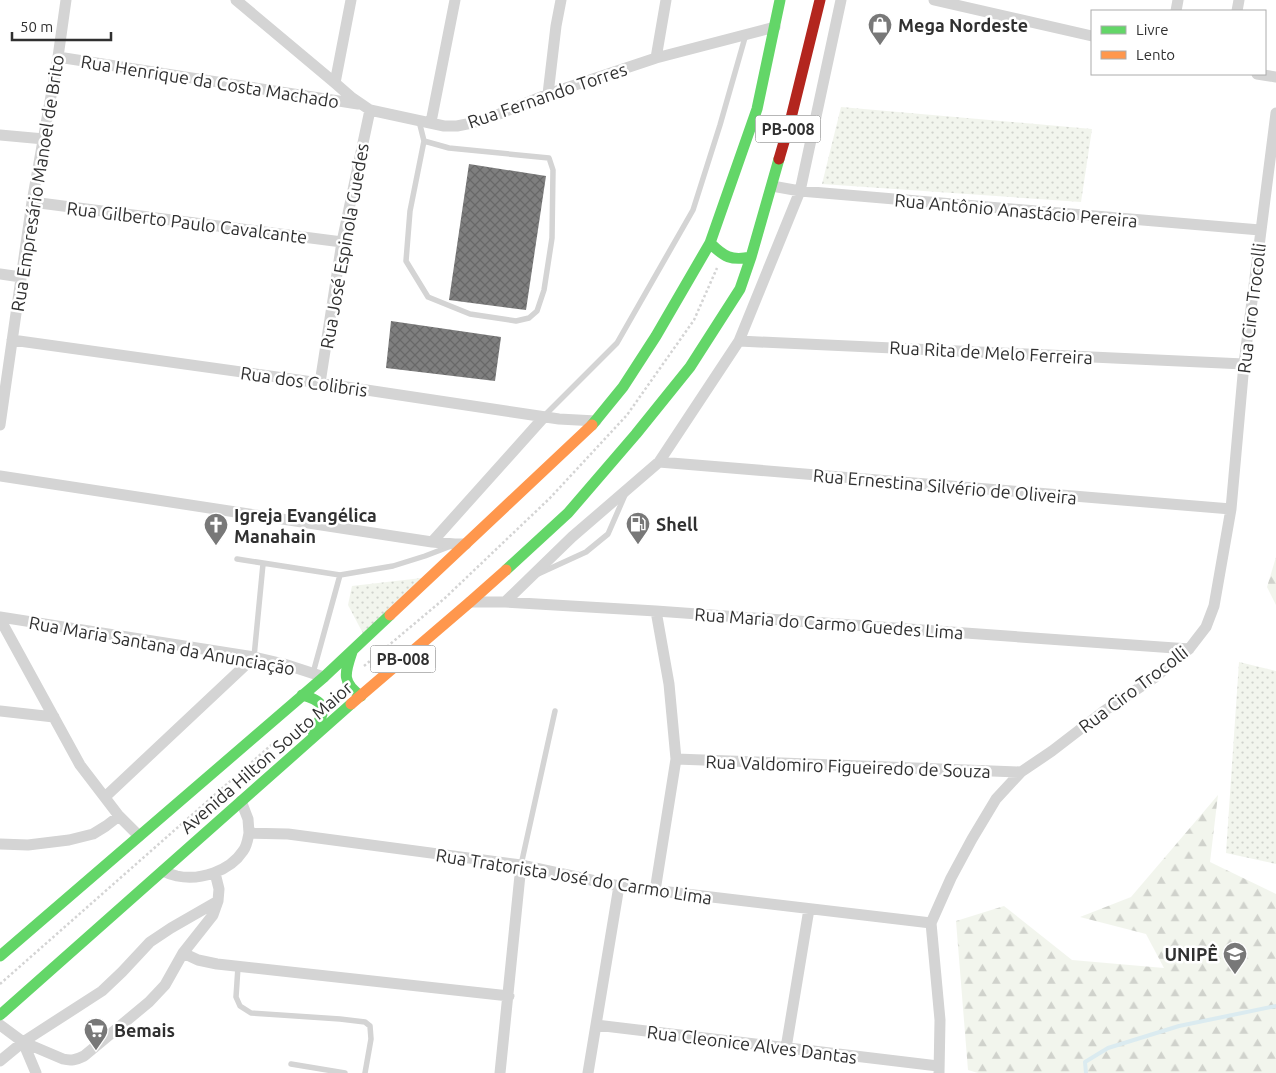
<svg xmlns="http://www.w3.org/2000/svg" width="1276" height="1073" viewBox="0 0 1276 1073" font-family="Ubuntu,sans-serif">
  <defs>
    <pattern id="grass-dots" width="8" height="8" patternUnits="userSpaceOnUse" patternTransform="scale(1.25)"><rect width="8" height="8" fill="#f2f5ed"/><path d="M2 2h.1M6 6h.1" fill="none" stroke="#d0d2cc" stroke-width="1.8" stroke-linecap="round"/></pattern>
    <pattern id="forest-firs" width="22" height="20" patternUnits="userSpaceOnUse" patternTransform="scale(1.25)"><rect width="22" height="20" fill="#f2f5ed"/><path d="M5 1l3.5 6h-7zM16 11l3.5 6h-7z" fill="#d0d2cc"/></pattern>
    <pattern id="building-cross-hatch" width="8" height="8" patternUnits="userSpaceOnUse" patternTransform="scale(1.25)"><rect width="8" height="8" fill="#7f7f7f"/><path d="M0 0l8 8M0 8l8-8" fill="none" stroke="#686868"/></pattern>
  </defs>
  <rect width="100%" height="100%" fill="#fff"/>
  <path fill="url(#grass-dots)" d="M841 107 1092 129 1081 202 822 184Z
    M439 576 366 639 348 605 352 586Z
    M1239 662 1276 671V864L1226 853Z"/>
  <path fill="url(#forest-firs)" d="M1276 557V605L1267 587Z
    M1218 795 1210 862 1276 894V1073H978L968 1070 956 921 1004 906 1072 960 1164 968 1146 934 1080 917 1131 897Z"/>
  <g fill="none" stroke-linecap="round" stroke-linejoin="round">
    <path stroke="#dbebf0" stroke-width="4" d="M1086 1073 1085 1062 1108 1048 1179 1026 1276 1006"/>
  </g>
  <path fill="url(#building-cross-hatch)" d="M469 164 546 176 526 310 449 300Z
    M391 321 501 337 495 381 386 368Z"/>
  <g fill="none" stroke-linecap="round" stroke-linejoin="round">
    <path stroke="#d4d4d4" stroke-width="2.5" stroke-dasharray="2.5 2.5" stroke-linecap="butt" d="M364 666 445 598 550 498 627 415 694 320 717 268
      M0 984 278 739"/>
    <path stroke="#d4d4d4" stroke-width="5.5" d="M419 121 424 141 410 211 406 261 428 297 470 314 516 321 529 318 537 311 544 290 552 238 553 170 549 158 449 148 424 141
      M544 416 617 343 693 210 720 125 746 34
      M237 559 340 575 393 566 425 556 451 546
      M538 574 586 552 608 534 625 495
      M254 657 263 564
      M313 673 340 575
      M521 865 555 711
      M238 967 236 997 240 1006 251 1013 340 1019 365 1022 370 1026 371 1039 365 1073
      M291 1064 345 1073"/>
    <path stroke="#d4d4d4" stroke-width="11" d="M236 0 335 83 351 97 370 110 444 126H457L472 123 492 117 548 94 656 58 775 27
      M934 0 1092 36
      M1176 11 1178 0
      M1237 11 1239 0
      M58 57 358 104
      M656 58 666 0
      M1257 74 1276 77
      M335 83 351 0
      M548 94 556 26 561 0
      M431 122 455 0
      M0 135 44 139
      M772 186 800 191 1260 230
      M32 202 342 242
      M0 274 21 277
      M12 340 320 383 559 419 596 421
      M739 341 1244 364
      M320 383 342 242 370 110
      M0 425 32 202 58 57 66 0
      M659 462 1231 509
      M0 476 432 542 455 544H466
      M432 542 544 417
      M470 602H505L656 611 1189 649
      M505 602 572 537 659 462 739 341 800 191 841 0
      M0 617 254 657 284 664 324 677
      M0 619 80 765 119 816 139 836
      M0 711 54 717
      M676 759 1021 772
      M105 797 254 657
      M241 801 248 819 249 833 288 834 521 865 619 886 931 923
      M0 844 28 845 69 840 93 834 106 826 119 816
      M163 871C167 873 173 875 177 876 200 881 230 871 243 851 247 846 248 838 249 833
      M655 891 676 759 669 684 656 611
      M183 953 198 960 217 964 509 996
      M0 1025 23 1042 36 1073
      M596 1025 938 1066
      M23 1042 63 1059C71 1061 76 1060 84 1056L149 1002 165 985 183 953 213 915 218 901 219 889 215 873
      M786 1048 809 909
      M0 1061 23 1042 102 991 122 972 150 942 171 928 218 901
      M500 1073 521 865
      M588 1073 619 886
      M939 1073 940 1020 931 923 951 878 972 839 996 799 1021 772 1052 751 1104 711 1154 678 1189 649 1206 627 1214 606 1231 509 1244 364 1276 113"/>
    <path stroke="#63d668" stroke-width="11" d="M710 243C724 257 731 261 751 257
      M592 425 623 387 656 336 710 243 757 109 780 0
      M506 570 568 513 636 434 690 367 740 289 751 257 779 159
      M352 652C345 673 341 682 361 696
      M302 695C329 702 326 711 313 732
      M0 956 324 677 390 615
      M0 1015 351 704"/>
    <path stroke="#ff974d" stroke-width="11" d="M390 615 592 425
      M351 704 470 602 506 570"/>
    <path stroke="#b3261e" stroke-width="11" d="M779 159 791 118 820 0"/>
  </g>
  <defs>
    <symbol id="shop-pin" viewBox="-11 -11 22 30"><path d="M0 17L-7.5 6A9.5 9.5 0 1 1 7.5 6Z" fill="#787878" stroke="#fff"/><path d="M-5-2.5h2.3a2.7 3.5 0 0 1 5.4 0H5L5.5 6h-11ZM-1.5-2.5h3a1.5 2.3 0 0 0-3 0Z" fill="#fff"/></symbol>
    <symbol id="fuel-pin" viewBox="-11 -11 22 30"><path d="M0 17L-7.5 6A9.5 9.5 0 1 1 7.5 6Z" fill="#787878" stroke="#fff"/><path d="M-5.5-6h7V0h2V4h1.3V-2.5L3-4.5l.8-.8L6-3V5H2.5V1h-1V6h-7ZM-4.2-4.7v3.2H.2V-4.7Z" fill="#fff"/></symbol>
    <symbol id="church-pin" viewBox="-11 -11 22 30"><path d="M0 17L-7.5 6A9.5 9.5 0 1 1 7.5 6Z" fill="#787878" stroke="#fff"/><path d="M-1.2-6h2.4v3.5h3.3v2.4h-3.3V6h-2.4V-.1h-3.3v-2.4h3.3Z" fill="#fff"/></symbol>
    <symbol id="university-pin" viewBox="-11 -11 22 30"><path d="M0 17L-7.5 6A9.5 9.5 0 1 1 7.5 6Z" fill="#787878" stroke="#fff"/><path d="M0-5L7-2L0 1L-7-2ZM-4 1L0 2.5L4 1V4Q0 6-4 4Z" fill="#fff"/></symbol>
    <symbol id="supermarket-pin" viewBox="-11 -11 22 30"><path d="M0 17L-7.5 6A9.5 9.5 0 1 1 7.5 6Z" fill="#787878" stroke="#fff"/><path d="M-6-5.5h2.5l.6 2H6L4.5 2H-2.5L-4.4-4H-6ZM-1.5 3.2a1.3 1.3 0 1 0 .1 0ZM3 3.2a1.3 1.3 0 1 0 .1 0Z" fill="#fff"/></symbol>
  </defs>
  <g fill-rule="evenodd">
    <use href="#shop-pin" x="866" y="11" width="28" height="38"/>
    <use href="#fuel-pin" x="624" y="510" width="28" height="38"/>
    <use href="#church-pin" x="202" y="511" width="28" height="38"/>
    <use href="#university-pin" x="1221" y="940" width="28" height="38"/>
    <use href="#supermarket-pin" x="82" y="1016" width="28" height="38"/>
  </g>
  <g text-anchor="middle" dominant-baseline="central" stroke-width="5" stroke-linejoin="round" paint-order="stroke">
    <g fill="#fff" stroke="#6e6e6e" stroke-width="1">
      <rect x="755.5" y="115.5" width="65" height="27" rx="4"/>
      <rect x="370.5" y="645.5" width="65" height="27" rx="4"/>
    </g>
    <g font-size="16" font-weight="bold" fill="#303030">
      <text x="788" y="129">PB-008</text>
      <text x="403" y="659">PB-008</text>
    </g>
    <g font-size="18" font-weight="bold" fill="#303030" stroke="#fff" text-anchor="start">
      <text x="898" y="25">Mega Nordeste</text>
      <text x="234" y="515">Igreja Evangélica<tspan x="234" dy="21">Manahain</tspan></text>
      <text x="656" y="524">Shell</text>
      <text x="1218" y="954" text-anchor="end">UNIPÊ</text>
      <text x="114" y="1030">Bemais</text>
    </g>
    <g font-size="18" fill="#303030" stroke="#fff">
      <text transform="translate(210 81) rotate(9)">Rua Henrique da Costa Machado</text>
      <text transform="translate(547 95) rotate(-19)">Rua Fernando Torres</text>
      <text transform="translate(37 183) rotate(-81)">Rua Empresário Manoel de Brito</text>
      <text transform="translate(1016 210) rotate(5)">Rua Antônio Anastácio Pereira</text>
      <text transform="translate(187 222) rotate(7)">Rua Gilberto Paulo Cavalcante</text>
      <text transform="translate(344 246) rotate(-80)">Rua José Espinola Guedes</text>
      <text transform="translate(1251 308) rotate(-83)">Rua Ciro Trocolli</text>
      <text transform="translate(991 352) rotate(3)">Rua Rita de Melo Ferreira</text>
      <text transform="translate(304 381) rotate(8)">Rua dos Colibris</text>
      <text transform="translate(945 486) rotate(5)">Rua Ernestina Silvério de Oliveira</text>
      <text transform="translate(829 623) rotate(4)">Rua Maria do Carmo Guedes Lima</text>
      <text transform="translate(162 645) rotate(10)">Rua Maria Santana da Anunciação</text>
      <text transform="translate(1133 689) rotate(-37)">Rua Ciro Trocolli</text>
      <text transform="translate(266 757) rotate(-41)">Avenida Hilton Souto Maior</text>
      <text transform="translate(848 766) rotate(2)">Rua Valdomiro Figueiredo de Souza</text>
      <text transform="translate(574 876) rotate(9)">Rua Tratorista José do Carmo Lima</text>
      <text transform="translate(752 1044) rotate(7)">Rua Cleonice Alves Dantas</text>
    </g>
  </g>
  <rect x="1091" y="10" width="175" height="65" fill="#ffffff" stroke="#acacac"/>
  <rect x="1101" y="26" width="25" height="8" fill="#63d668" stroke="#acacac"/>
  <text x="1136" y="35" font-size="15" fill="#303030">Livre</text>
  <rect x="1101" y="51" width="25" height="8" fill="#ff974d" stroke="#acacac"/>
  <text x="1136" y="60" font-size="15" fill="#303030">Lento</text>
  <path d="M12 32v8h99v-8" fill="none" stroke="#303030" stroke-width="2.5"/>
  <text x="20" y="32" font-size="15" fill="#303030" stroke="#ffffff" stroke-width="4" paint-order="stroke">50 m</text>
</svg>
